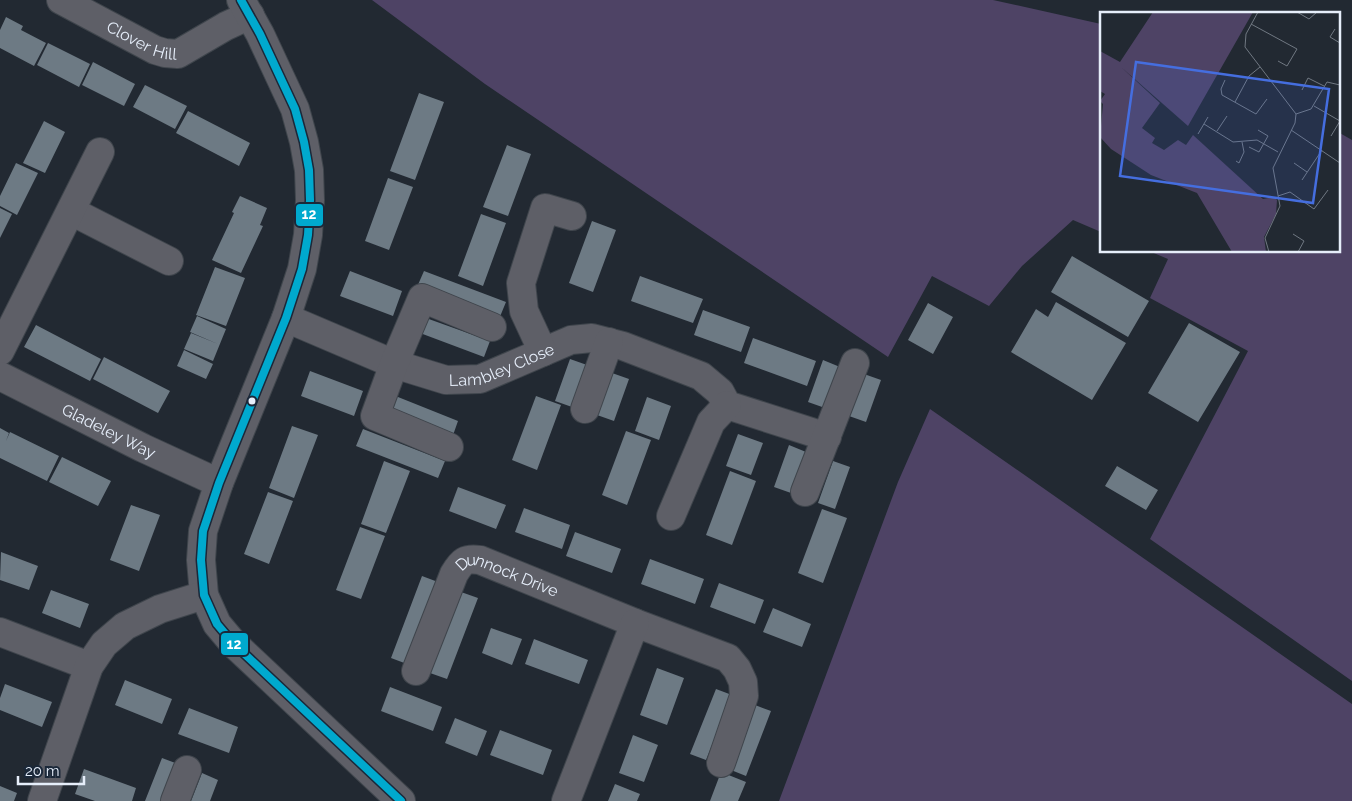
<svg xmlns="http://www.w3.org/2000/svg" width="1352" height="801" viewBox="0 0 1352 801" font-family="Raleway,sans-serif">
  <rect width="100%" height="100%" fill="#222932"/>
  <path fill="#4e4365" d="M372 0H993L1101 24V232L1073 220 1022 266 989 306 932 276 888 357 485 84Z
    M1338 132 1352 140V681L1150 539 1248 351 1150 298 1168 259 1149 251H1338Z
    M930 409 1352 704V801H779L898 482Z"/>
  <path fill="#6d7a84" d="M6 17 23 26 21 30 46 43 34 66 0 48V30Z
    M48 43 90 64 79 87 37 65Z
    M93 62 135 84 124 106 82 85Z
    M145 85 187 106 175 129 133 107Z
    M419 93 444 102 415 180 390 171Z
    M188 111 250 143 239 166 176 133Z
    M44 121 65 132 45 173 23 163Z
    M507 145 531 154 508 216 483 207Z
    M16 163 38 173 17 215 0 206V196Z
    M388 178 413 187 389 250 365 241Z
    M240 196 267 208 260 225 263 226 241 273 212 260 234 213 232 212Z
    M0 208 12 214 0 238Z
    M481 214 506 223 483 286 458 276Z
    M592 221 616 230 593 292 569 283Z
    M1072 256 1149 301 1128 337 1051 292Z
    M215 267 245 278 226 326 196 315Z
    M350 271 402 291 393 316 340 296Z
    M424 271 506 302 499 319 417 287Z
    M640 276 703 299 693 323 631 301Z
    M1056 302 1126 343 1092 400 1011 352 1036 309 1048 317Z
    M928 303 953 317 933 354 908 340Z
    M703 310 750 327 741 352 694 335Z
    M197 316 226 329 213 361 184 349 191 333 218 344 190 332Z
    M426 318 490 341 484 357 420 333Z
    M1189 323 1240 352 1198 422 1148 393Z
    M36 325 101 359 90 381 24 347Z
    M753 338 816 361 807 386 744 363Z
    M184 350 213 364 206 379 177 366Z
    M104 357 170 391 158 413 93 379Z
    M570 359 587 365 572 407 555 401Z
    M823 360 840 367 825 408 808 402Z
    M310 371 363 391 354 416 301 396Z
    M612 373 629 379 614 421 597 415Z
    M864 374 881 380 866 422 849 416Z
    M393 395 458 421 452 438 386 412Z
    M536 396 561 405 537 470 512 460Z
    M647 397 671 406 659 440 635 431Z
    M292 426 318 435 294 498 269 488Z
    M0 428 9 433 6 441 10 432 59 456 47 481 0 458Z
    M363 429 445 461 438 478 356 446Z
    M626 431 651 440 627 505 602 495Z
    M738 434 763 443 751 475 726 466Z
    M789 445 806 452 791 493 774 487Z
    M62 457 111 481 98 506 49 482Z
    M384 461 410 471 386 533 361 524Z
    M833 461 850 467 835 509 818 503Z
    M1117 466 1158 490 1146 510 1105 486Z
    M730 471 756 481 732 545 706 535Z
    M458 487 506 505 496 529 449 511Z
    M268 492 293 501 269 564 244 554Z
    M131 505 160 515 139 571 110 560Z
    M524 508 570 525 562 549 515 532Z
    M822 509 847 518 823 583 798 573Z
    M360 527 385 536 361 599 336 590Z
    M575 532 621 549 612 573 566 556Z
    M1 552 38 566 29 590 0 580Z
    M650 559 704 579 695 604 641 584Z
    M422 576 438 582 407 664 391 658Z
    M719 583 764 600 755 624 710 607Z
    M51 590 89 604 80 628 42 613Z
    M461 592 478 598 447 679 430 673Z
    M773 608 811 624 802 647 763 632Z
    M491 628 522 639 512 665 482 653Z
    M534 639 588 660 579 684 525 664Z
    M657 668 684 678 667 725 640 715Z
    M125 680 172 699 162 724 115 705Z
    M5 684 52 702 42 727 0 710V698Z
    M390 687 442 707 433 731 381 711Z
    M716 689 732 695 706 760 690 754Z
    M755 705 771 711 746 776 731 770Z
    M189 708 238 727 229 753 178 734Z
    M455 718 487 731 477 756 445 743Z
    M500 730 552 750 543 775 490 755Z
    M633 735 658 745 644 782 619 773Z
    M162 758 178 764 163 801H145Z
    M84 769 136 788 132 801H95L75 794Z
    M721 772 746 782 738 801H710Z
    M202 773 218 780 210 801H191Z
    M615 784 640 794 637 801H608Z
    M0 786 17 793 14 801H0Z"/>
  <g fill="none" stroke-linecap="round" stroke-linejoin="round">
    <defs>
      <g id="minor">
        <path id="s1" d="M61 0 155 50 165 53 178 54 226 26 250 15"/>
        <path d="M241 0 260 34 295 109 304 142 309 170 310 200 308 235 302 269 286 318 219 483 203 531 201 560 204 595 217 624 233 643 401 801"/>
        <path d="M71 211 169 261"/>
        <path id="s2" d="M286 318 394 364 446 380 480 379 571 340 592 338 623 346 701 376 720 392 727 405 827 437"/>
        <path d="M0 351 100 152"/>
        <path d="M543 352 524 311 521 283 545 208 572 216"/>
        <path id="s3" d="M0 376 143 448 219 483"/>
        <path d="M585 409 609 342"/>
        <path d="M449 447 375 416 394 364 422 298 492 327"/>
        <path d="M805 492 855 363"/>
        <path d="M671 516 711 422 727 405"/>
        <path d="M0 632 89 666"/>
        <path id="s4" d="M416 671 454 574C462 561 465 558 480 560L635 623 728 658 737 669 743 682 744 696 721 763"/>
        <path d="M42 801 89 666 104 644 125 626 160 609 204 595"/>
        <path d="M175 801 187 770"/>
        <path d="M566 801 635 623"/>
      </g>
    </defs>
    <use href="#minor" stroke="#3f454c" stroke-width="30"/>
    <use href="#minor" stroke="#5e5f67" stroke-width="28"/>
    <defs>
      <path id="bus-1" d="M241 0 260 34 295 109 304 142 309 170 310 200 308 235 302 269 286 318 219 483 203 531 201 560 204 595 217 624 233 643 401 801"/>
    </defs>
    <use href="#bus-1" stroke="#1b2839" stroke-width="11"/>
    <use href="#bus-1" stroke="#00a9ce" stroke-width="8"/>
  </g>
  <circle fill="#e6eefa" stroke="#1b2839" stroke-width="2" cx="252" cy="401" r="4.5"/>
  <g text-anchor="middle" dominant-baseline="central" stroke-width="5" stroke-linejoin="round" paint-order="stroke">
    <g font-size="16" fill="#e6eefa" stroke="#1b2839">
      <text stroke="none"><textPath href="#s1" startOffset="91">Clover Hill</textPath></text>
      <text stroke="none"><textPath href="#s2" startOffset="230">Lambley Close</textPath></text>
      <text stroke="none"><textPath href="#s3" startOffset="122">Gladeley Way</textPath></text>
      <text stroke="none"><textPath href="#s4" startOffset="166">Dunnock Drive</textPath></text>
    </g>
  </g>
  <g transform="translate(1100 12)">
    <rect width="240" height="240" fill="#222932"/>
    <path d="M53 0H153L88 114 21 55 60 91 42 116 55 126 52 131 64 138 78 128 86 133 93 123 163 187 173 185 177 188 176 202 164 225 166 240H132L97 181 51 163 11 137 0 125 3 92 0 89 5 82 0 79V39L20 50Z" fill="#4e4365"/>
    <path fill="none" stroke="#707882" stroke-width="1" d="M158 0 146 22 145 35 196 102 195 111 173 156 180 194 165 226 169 240M197 0 209 7 217 0M151 12 197 37 187 54 178 49M235 17 230 25 240 31M125 68 121 77 122 83 156 102 167 87M202 78 208 66 224 74M135 90 149 64 160 55M214 94 240 109 231 124M196 102 211 97 227 70 240 73M104 112 133 130 157 128 178 140M191 118 240 151M117 119 127 104M98 122 108 105M149 135 159 140 168 124 158 118M136 149 139 151 144 140 142 130M194 151 207 160M202 168 222 138M178 184 190 180 214 197 228 178M193 222 204 229 198 240"/>
    <path fill="#456edf" fill-opacity="0.15" stroke="#456edf" stroke-width="2.5" d="M36 50 229 77 213 191 20 164Z"/>
    <rect width="240" height="240" fill="none" stroke="#e6eefa" stroke-width="2.5"/>
  </g>
  <g stroke="#1b2839" stroke-width="2">
    <rect x="295" y="203" width="29" height="24" rx="5" fill="#00a9ce"/>
    <rect x="220" y="632" width="29" height="24" rx="5" fill="#00a9ce"/>
  </g>
  <g font-size="14" text-anchor="middle" font-weight="bold" fill="#fff">
    <text x="309" y="219">12</text>
    <text x="234" y="649">12</text>
  </g>
  <path d="M18 776v8h66v-8" fill="none" stroke="#e6eefa" stroke-width="2.5"/>
  <text x="25" y="776" font-size="15" fill="#e6eefa" stroke="#1b2839" stroke-width="4" paint-order="stroke">20 m</text>
</svg>
